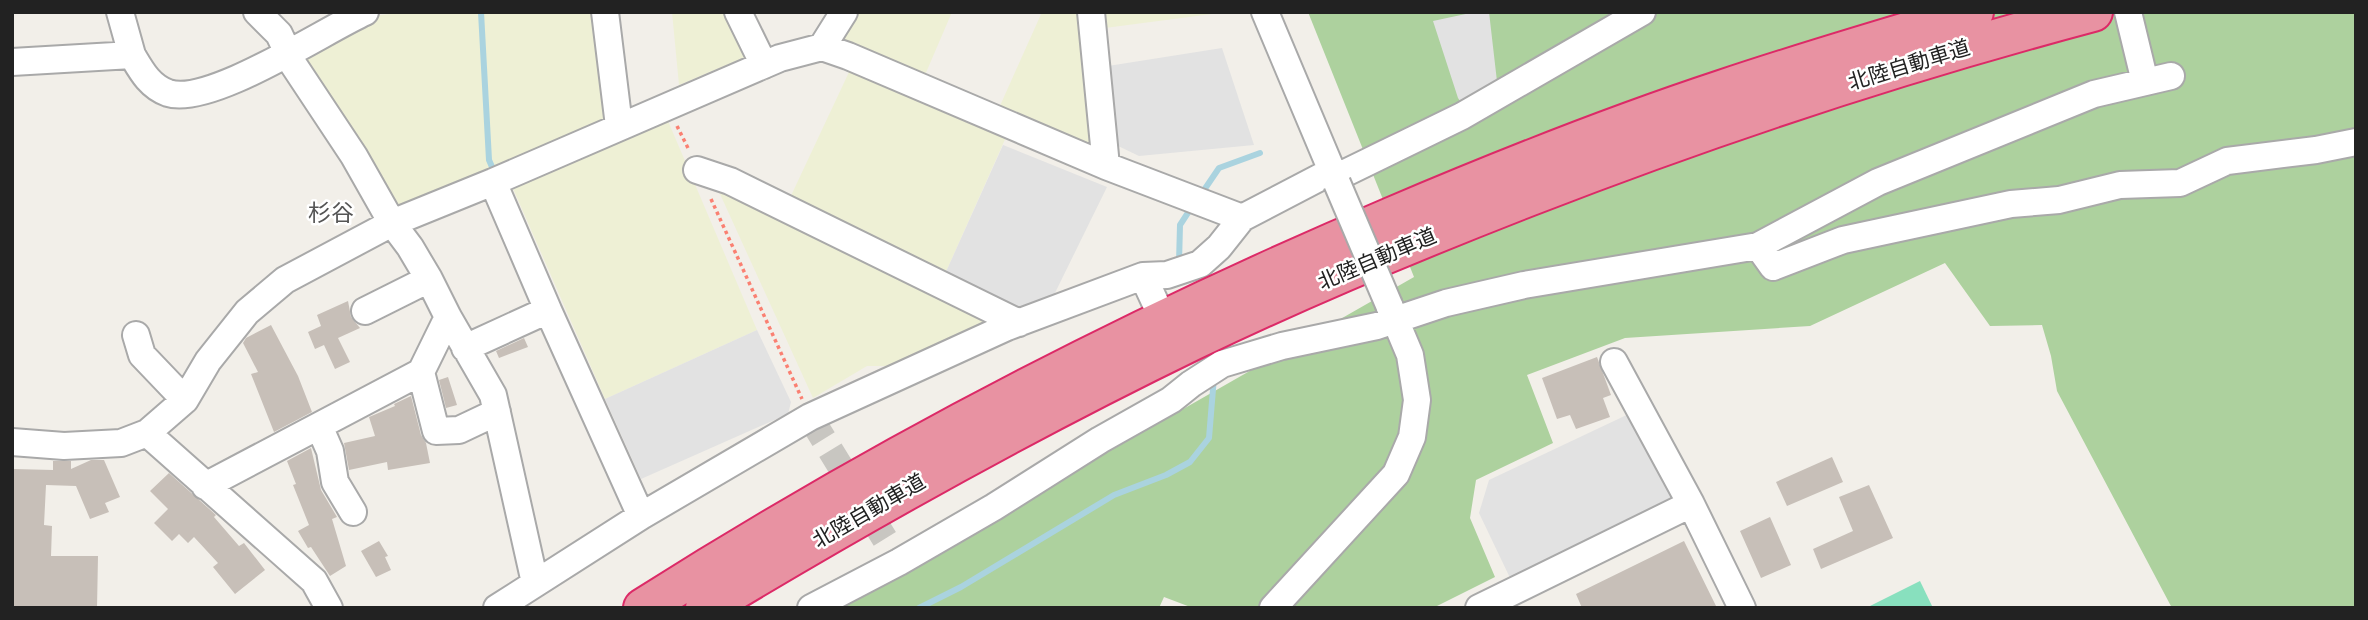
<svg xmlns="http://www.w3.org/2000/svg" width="2368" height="620" viewBox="0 0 2368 620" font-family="Karla,'Noto Sans JP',sans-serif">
  <rect width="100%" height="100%" fill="#f2efe9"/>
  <path fill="#eef0d5" d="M411 12H593L607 120 392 208 303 58 356 24 380 15Z
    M672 12H728L748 56 679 85Z
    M852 12H952L925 75 834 39Z
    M1042 12H1083L1092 141 1084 146 999 108Z
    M1102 12H1211L1212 14 1105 28Z
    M850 70 1007 135 945 274 789 200Z
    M668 121 757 330 605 399 511 184Z
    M715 183 996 320 899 366H867L813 398Z"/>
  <path fill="#add19e" d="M1308 12H2356V608H2172L2057 391 2051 356 2042 325 1990 326 1945 263 1810 326 1625 338 1527 375 1553 443 1476 480 1470 518 1495 577 1433 608H1193L1164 597 1159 608H835L1414 277Z"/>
  <path fill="#88e0be" d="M1920 581 1933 608H1866Z"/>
  <path fill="#e2e2e2" d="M1475 12H1489L1498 90 1464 107 1458 98 1433 21Z
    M1222 48 1254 145 1139 156 1114 144 1108 66Z
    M1003 145 1107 187 1052 299 1016 312 945 274Z
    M757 330 791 402 788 414 641 479 605 399Z
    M1633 412 1679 502 1512 582 1479 513 1489 480Z"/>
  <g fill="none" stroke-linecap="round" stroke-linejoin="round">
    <path stroke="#aad3df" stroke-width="6" d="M481 12 489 160 496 176
      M1200 196 1219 168 1260 153
      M1179 263 1180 225 1193 205
      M919 608 961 587 1114 495 1166 475 1190 462 1209 438 1214 377"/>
  </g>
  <path fill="#c7bfb8" d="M348 301 351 317 360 328 338 338 350 362 335 369 324 345 315 349 308 332 321 326 317 315Z
    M271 325 298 376 312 412 274 432 251 374 258 372 243 343 246 338Z
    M524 338 528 347 499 358 496 351Z
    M1597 357 1611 395 1603 398 1610 417 1576 429 1570 415 1557 419 1542 378Z
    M448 377 457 405 446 408 439 380Z
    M411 396 421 435 426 443 430 463 388 470 387 462 349 470 344 443 375 436 369 417 395 406 394 404Z
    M311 448 321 490 337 517 332 519 346 566 330 576 311 547 308 548 298 531 309 525 293 485 296 484 287 461Z
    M1832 457 1843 482 1787 506 1776 482Z
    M91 460H104L120 497 105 503 109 512 90 519 76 486 46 485 44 525 52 526 51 556H98L97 608H12L13 469 53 470V461H71V469Z
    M169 473 216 515 214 517 239 546 244 543 265 570 235 594 213 567 218 563 194 537 188 543 179 534 172 541 154 523 168 509 150 491Z
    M1869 485 1893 538 1821 569 1813 549 1853 531 1839 497Z
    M1770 517 1791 565 1761 578 1740 531Z
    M379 541 388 556 385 557 391 570 376 577 361 551Z
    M1684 541 1717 608H1582L1576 594Z"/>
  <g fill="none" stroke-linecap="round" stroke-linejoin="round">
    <path stroke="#c8c6c1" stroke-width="26" stroke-dasharray="26 13" stroke-linecap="butt" d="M810 417 899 562"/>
    <defs>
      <path id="minor" d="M257 12 279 34 293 64 354 156 392 223 410 247 429 279 448 317 493 395 535 583
        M605 12 619 126
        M738 12 764 65
        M1091 12 1106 166
        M1265 12 1337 183
        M2128 12 2145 82
        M822 47 844 12
        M132 55C141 70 149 86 168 93 209 107 323 31 365 12
        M12 62 132 55 120 12
        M697 170 730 181 1019 323
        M1335 178 1462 116 1642 12
        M1758 246 1773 267 1843 240 2011 204 2059 200 2120 185 2180 183 2227 161 2316 150 2356 142
        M1143 276 1155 302
        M548 310 641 516
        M365 311 429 279
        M136 335 142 355 185 400
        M465 348 548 310 493 182
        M1614 362 1691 504 1742 608
        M421 372 436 431 459 430 497 412
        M319 426 330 451 335 482 353 512
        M147 433 314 581 329 608
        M12 442 64 446 121 443 147 433 185 400 208 361 247 312 285 280 392 223 493 182 780 58 822 47 848 56 1106 166 1242 218 1332 171
        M205 486 421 372 448 317
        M497 608 641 516 810 417 1007 327 1143 276 1167 275 1200 264 1219 247 1242 218
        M811 608 899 562 994 507 1100 440 1171 400 1191 384 1222 364 1282 346 1377 326 1446 303 1524 285 1758 246 1878 182 2094 94 2171 76
        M1273 608 1396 474 1412 437 1417 400 1410 355 1389 305
        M1479 608 1691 504"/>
      <path id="highway" d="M643 608C881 457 1132 327 1391 217 1499 171 1609 127 1721 90 1804 62 1889 37 1974 12
        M705 608C864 512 1025 422 1192 341 1302 288 1415 241 1528 197 1713 125 1901 63 2093 12"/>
    </defs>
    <use href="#minor" stroke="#a9a9a9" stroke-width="30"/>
    <use href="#highway" stroke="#dc2a67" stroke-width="42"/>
    <path stroke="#fa8072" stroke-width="3.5" stroke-dasharray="3.5 3.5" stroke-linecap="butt" d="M677 126 689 150
      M711 199 802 399"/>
    <use href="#minor" stroke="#fff" stroke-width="26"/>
    <use href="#highway" stroke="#e892a2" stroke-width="38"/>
    <defs>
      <path id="minor-bridge" d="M1337 183 1389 305"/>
    </defs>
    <use href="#minor-bridge" stroke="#a9a9a9" stroke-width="30" stroke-linecap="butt"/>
    <use href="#minor-bridge" stroke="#fff" stroke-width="26"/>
  </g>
  <g text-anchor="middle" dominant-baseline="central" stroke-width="5" stroke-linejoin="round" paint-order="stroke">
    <g font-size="21" fill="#222" stroke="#fff">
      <text transform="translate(1909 65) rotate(-17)">北陸自動車道</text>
      <text transform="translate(1377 259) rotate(-23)">北陸自動車道</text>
      <text transform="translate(869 511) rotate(-30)">北陸自動車道</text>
    </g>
    <g font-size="23" fill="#555" stroke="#fff">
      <text x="331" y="213">杉谷</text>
    </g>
  </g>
  <rect width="2368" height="620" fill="none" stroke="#222222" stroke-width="28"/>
</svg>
